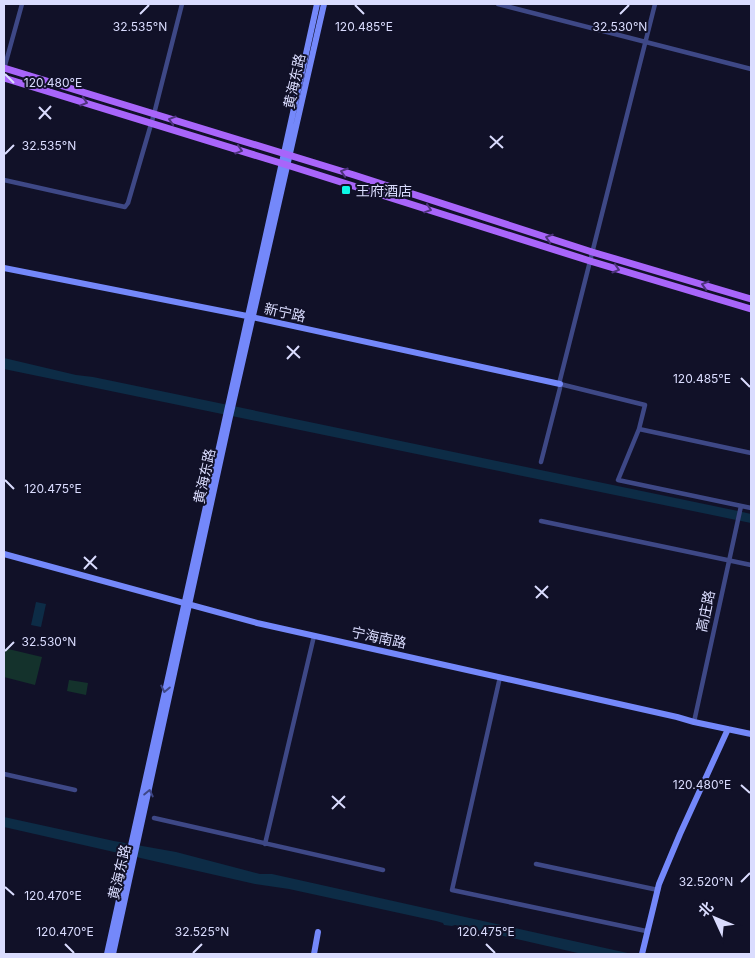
<svg xmlns="http://www.w3.org/2000/svg" width="755" height="958" viewBox="0 0 755 958" font-family="Inter,'Noto Sans SC',sans-serif">
  <rect width="100%" height="100%" fill="#111128"/>
  <path fill="#14322c" d="M4 648 42 657 35 685 4 677Z
    M69 680 88 683 86 695 67 691Z"/>
  <path fill="#0d2c46" d="M4 358 76 375 93 377 738 511 751 514V523L4 369Z
    M36 602 46 604 41 627 31 625Z
    M4 817 114 841 176 852 260 874H272L632 954H582L455 925 452 926 444 925 443 923 436 921 289 889 255 884 4 827Z"/>
  <g fill="none" stroke-linecap="round" stroke-linejoin="round">
    <path stroke="#3e4886" stroke-width="4.5" d="M498 4 751 69
      M4 69 22 4
      M4 180 125 207 128 203 154 114 182 4
      M560 384 645 405 639 429 751 453
      M639 429 618 480 751 508
      M541 462 560 388V380L655 4
      M541 521 751 565
      M500 677 452 890 646 931
      M694 722 741 506
      M4 774 75 790
      M154 818 383 870
      M265 844 314 636
      M536 864 658 890"/>
    <path stroke="#7488fa" stroke-width="6" d="M4 268 247 316 560 384
      M4 554 257 623 677 717 694 722 751 734
      M107 954 317 4
      M113 954 229 421 324 4
      M314 954 318 932
      M642 954 659 884 680 834 728 729"/>
    <path stroke="#a865fa" stroke-width="7" d="M4 68 354 175 592 252 751 299
      M4 78 287 165 590 261 751 309"/>
  </g>
  <defs><path id="oneway-chevron" d="M-2-3.5L2.5 0L-2 3.5" fill="none" stroke-width="1.6" stroke-linecap="round" stroke-linejoin="round" transform="scale(1.25)"/></defs>
  <g stroke="#4d337c">
    <use href="#oneway-chevron" transform="translate(84 102) rotate(17)"/>
    <use href="#oneway-chevron" transform="translate(172 120) rotate(-163)"/>
    <use href="#oneway-chevron" transform="translate(239 150) rotate(17)"/>
    <use href="#oneway-chevron" transform="translate(344 172) rotate(-163)"/>
    <use href="#oneway-chevron" transform="translate(428 209) rotate(18)"/>
    <use href="#oneway-chevron" transform="translate(549 238) rotate(-162)"/>
    <use href="#oneway-chevron" transform="translate(616 269) rotate(17)"/>
    <use href="#oneway-chevron" transform="translate(705 285) rotate(-163)"/>
  </g>
  <g stroke="#3e4786">
    <use href="#oneway-chevron" transform="translate(165 689) rotate(102)"/>
    <use href="#oneway-chevron" transform="translate(149 793) rotate(-78)"/>
  </g>
  <path fill="none" stroke="#dadcfe" stroke-width="2" d="M355 5 364 14M140 14 149 5M620 14 629 5M5 74 14 83M39 107 51 119M39 119 51 106M490 136 503 148M490 148 503 136M5 154 14 145M287 346 300 358M287 359 299 346M741 378 750 387M5 480 14 489M84 557 97 569M84 569 96 556M535 586 548 598M536 598 548 586M5 651 14 642M741 785 750 793M332 796 345 808M332 809 345 796M741 882 750 873M5 887 14 895M65 944 74 953M486 944 495 953M193 953 202 944"/>
  <rect fill="#0cf7e5" stroke="#111128" stroke-width="2" x="341" y="185" width="10" height="10" rx="2.5"/>
  <g text-anchor="middle" dominant-baseline="central" stroke-width="4" stroke-linejoin="round" paint-order="stroke">
    <g font-size="14" fill="#dadcfe" stroke="#111128">
      <text transform="translate(294 81) rotate(-78)">黄海东路</text>
      <text transform="translate(285 312) rotate(12)">新宁路</text>
      <text transform="translate(204 476) rotate(-78)">黄海东路</text>
      <text transform="translate(705 611) rotate(-78)">高庄路</text>
      <text transform="translate(379 637) rotate(12)">宁海南路</text>
      <text transform="translate(119 872) rotate(-77)">黄海东路</text>
    </g>
    <g font-size="14" fill="#dadcfe" stroke="#111128" text-anchor="start">
      <text x="356" y="190">王府酒店</text>
    </g>
  </g>
  <g font-size="12" text-anchor="middle" fill="#dadcfe" stroke="#111128" stroke-width="4" stroke-linejoin="round" paint-order="stroke">
    <text x="364" y="31">120.485°E</text>
    <text x="140" y="31">32.535°N</text>
    <text x="620" y="31">32.530°N</text>
    <text x="53" y="87">120.480°E</text>
    <text x="49" y="150">32.535°N</text>
    <text x="702" y="383">120.485°E</text>
    <text x="53" y="493">120.475°E</text>
    <text x="49" y="646">32.530°N</text>
    <text x="702" y="789">120.480°E</text>
    <text x="706" y="886">32.520°N</text>
    <text x="53" y="900">120.470°E</text>
    <text x="202" y="936">32.525°N</text>
    <text x="65" y="936">120.470°E</text>
    <text x="486" y="936">120.475°E</text>
  </g>
  <rect width="755" height="958" fill="none" stroke="#dadcfe" stroke-width="10"/>
  <g transform="translate(715 918) rotate(314)" stroke="#111128" stroke-width="4" paint-order="stroke">
  <path d="M0-4L9 19L0 12L-9 19Z" fill="#dadcfe"/>
  <text y="-8" font-size="14" font-weight="bold" text-anchor="middle" fill="#dadcfe">北</text>
  </g>
</svg>
